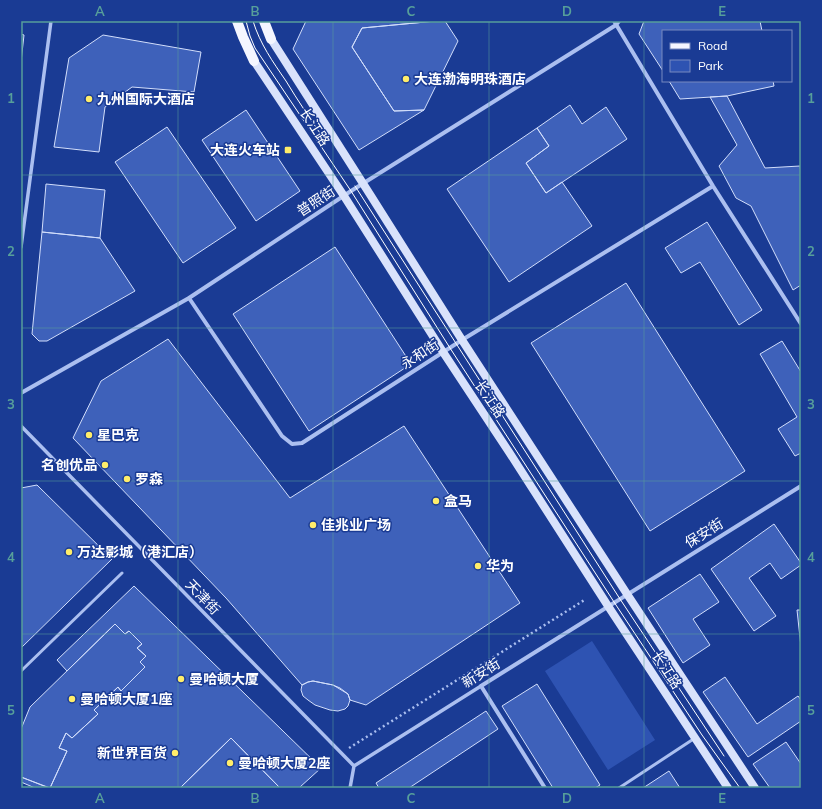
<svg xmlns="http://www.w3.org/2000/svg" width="822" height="809" viewBox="0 0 822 809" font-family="Mulish,'Noto Sans SC',sans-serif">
  <rect width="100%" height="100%" fill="#1a3b94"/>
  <path fill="#2e53b2" d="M592 641 655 740 608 770 545 671Z"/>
  <path fill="#3e61ba" stroke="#d2defb" d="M306 21H436L362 28 352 47 394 111 424 110 359 150 293 49Z
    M436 21H445L458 41 424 110 394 111 352 47 362 28Z
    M644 21H760L762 31H663V71L639 34Z
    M21 34 24 35 21 62Z
    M103 35 201 52 194 92 132 87 105 107 99 152 54 147 69 58Z
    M669 81H773L774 86 727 96 680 99Z
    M727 96 765 168 800 166 801 173V285L793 290 751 206 736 198 719 166 737 145 710 97Z
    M570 105 582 124 606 107 627 139 546 193 526 163 549 146 537 128Z
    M246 110 300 191 256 221 202 140Z
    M167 127 236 228 183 263 115 162Z
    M537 128 549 146 526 163 546 193 562 182 592 226 509 282 447 189Z
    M46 184 105 190 100 238 42 232Z
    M707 222 762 310 739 325 700 262 681 273 665 248Z
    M42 232 100 238 135 291 47 341H39L32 334Z
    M335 247 411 364 309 431 233 314Z
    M626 283 745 471 650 531 531 343Z
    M168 339 290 498 404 426 520 603 366 705 350 700 348 694 333 685 313 681 308 682 302 685 226 598 73 438 101 381Z
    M782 341 801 372V453L795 456 778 429 797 417 760 354Z
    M37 485 112 559 21 648V488Z
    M774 524 801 563V565L781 579 770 563 749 578 776 616 754 631 711 569Z
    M700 574 719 602 693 619 710 645 683 663 648 608Z
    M134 586 321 768 300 787 302 788H280L231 738 180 788H50L67 751 59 748 66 733 72 738 98 714 94 710 118 687 121 691 145 667 140 662 146 656 137 648 142 644 129 631 125 634 115 624 67 671 57 660Z
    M797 610H801V647Z
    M115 624 125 634 129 631 142 644 137 648 146 656 140 662 145 667 121 691 118 687 94 710 98 714 72 738 66 733 59 748 67 751 50 788 21 777V729L30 707Z
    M725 677 757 724 798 696 801 700V721L748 757 703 692Z
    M313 681 333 685 340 688 348 694 350 700 348 706 345 709 338 711 330 710 315 705 308 700 303 696 301 690 302 685 308 682Z
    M537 684 600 785 595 788H553L502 706Z
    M486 711 498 729 409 788H379L376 783Z
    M231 738 280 788H180Z
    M786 742 801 764V788H770L753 764Z
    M669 771 680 788H643Z
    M21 777 49 788H35L21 782Z"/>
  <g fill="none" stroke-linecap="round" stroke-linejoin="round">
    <path stroke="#abbff0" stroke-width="2.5" stroke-dasharray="2 3" stroke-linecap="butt" d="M349 748 586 599"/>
    <path stroke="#abbff0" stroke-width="3" d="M21 671 122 573
      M619 788 695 738"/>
    <path stroke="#abbff0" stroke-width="3.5" d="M21 247 51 21
      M21 426 354 766
      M354 766 481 686
      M350 788 354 766"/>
    <path stroke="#abbff0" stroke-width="4" d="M614 21 713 186 801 324
      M189 298 282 436 292 444 302 443 462 340 713 186
      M21 393 189 298 351 191 616 25 619 21
      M545 788 481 686 801 486"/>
    <path stroke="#d9e2fb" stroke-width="8" d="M271 39 371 196 462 340 627 594 755 788
      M254 61 344 196 443 352 509 452 608 606 728 788"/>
    <path stroke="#f4f6ff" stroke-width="10" d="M237 21 243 37 254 61
      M264 21 271 39"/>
    <path stroke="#fff" stroke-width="1" d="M246 21 250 36 255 48 351 191 450 348 614 602 702 735 740 788
      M253 21C260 44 273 62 286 81 298 101 311 120 324 139
      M355 186 620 599 724 756"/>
  </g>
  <path fill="none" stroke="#579f9a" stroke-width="1" stroke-opacity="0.55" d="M178 21V788M333 21V788M489 21V788M644 21V788M21 175H801M21 328H801M21 481H801M21 634H801"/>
  <g fill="#ffed6a" stroke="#1a3b94" stroke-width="1.5">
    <circle cx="406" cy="79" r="4"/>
    <circle cx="89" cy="99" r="4"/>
    <rect x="284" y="146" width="8" height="8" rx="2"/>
    <circle cx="89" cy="435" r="4"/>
    <circle cx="105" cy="465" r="4"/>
    <circle cx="127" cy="479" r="4"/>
    <circle cx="436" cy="501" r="4"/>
    <circle cx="313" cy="525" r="4"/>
    <circle cx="69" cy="552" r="4"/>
    <circle cx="478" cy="566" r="4"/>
    <circle cx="181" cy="679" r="4"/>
    <circle cx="72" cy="699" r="4"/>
    <circle cx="175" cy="753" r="4"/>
    <circle cx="230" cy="763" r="4"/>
  </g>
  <g text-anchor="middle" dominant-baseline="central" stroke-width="3" stroke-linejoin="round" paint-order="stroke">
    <g font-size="14" font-weight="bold" fill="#fff" stroke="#1a3b94" text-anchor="start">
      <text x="414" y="79">大连渤海明珠酒店</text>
      <text x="97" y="99">九州国际大酒店</text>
      <text x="280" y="150" text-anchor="end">大连火车站</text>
      <text x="97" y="435">星巴克</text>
      <text x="97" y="465" text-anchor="end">名创优品</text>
      <text x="135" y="479">罗森</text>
      <text x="444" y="501">盒马</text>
      <text x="321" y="525">佳兆业广场</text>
      <text x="77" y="552">万达影城（港汇店）</text>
      <text x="486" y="566">华为</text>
      <text x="189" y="679">曼哈顿大厦</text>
      <text x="80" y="699">曼哈顿大厦1座</text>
      <text x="167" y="753" text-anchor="end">新世界百货</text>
      <text x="238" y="763">曼哈顿大厦2座</text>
    </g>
    <g font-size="14" fill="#fff" stroke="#1a3b94">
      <text transform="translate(315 127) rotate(57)">长江路</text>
      <text transform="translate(316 201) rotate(-33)">普照街</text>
      <text transform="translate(420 354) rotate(-33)">永和街</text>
      <text transform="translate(490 399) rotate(56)">长江路</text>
      <text transform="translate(704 533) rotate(-32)">保安街</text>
      <text transform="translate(203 597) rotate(46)">天津街</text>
      <text transform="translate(667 670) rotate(57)">长江路</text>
      <text transform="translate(481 673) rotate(-32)">新安街</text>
    </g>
  </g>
  <rect width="822" height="809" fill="none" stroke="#1a3b94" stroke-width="44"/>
  <rect x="662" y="30" width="130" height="52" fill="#1a3b94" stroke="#7689bf"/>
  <rect x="670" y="43" width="20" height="6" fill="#f4f6ff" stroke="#7689bf"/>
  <text x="698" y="50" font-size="12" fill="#ffffff">Road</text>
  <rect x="670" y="60" width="20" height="12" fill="#2e53b2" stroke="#7689bf"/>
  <text x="698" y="70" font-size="12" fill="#ffffff">Park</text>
  <rect x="22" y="22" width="778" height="765" fill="none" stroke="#579f9a" stroke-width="1.5"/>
  <g font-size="13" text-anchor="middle" font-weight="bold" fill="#579f9a">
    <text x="100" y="16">A</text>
    <text x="255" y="16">B</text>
    <text x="411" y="16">C</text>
    <text x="567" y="16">D</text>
    <text x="722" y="16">E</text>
    <text x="11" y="103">1</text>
    <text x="811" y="103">1</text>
    <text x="11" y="256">2</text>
    <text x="811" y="256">2</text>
    <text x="11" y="409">3</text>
    <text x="811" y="409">3</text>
    <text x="11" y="562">4</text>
    <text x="811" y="562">4</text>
    <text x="11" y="715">5</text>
    <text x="811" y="715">5</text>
    <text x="100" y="803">A</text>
    <text x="255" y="803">B</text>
    <text x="411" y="803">C</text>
    <text x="567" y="803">D</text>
    <text x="722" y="803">E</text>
  </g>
</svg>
